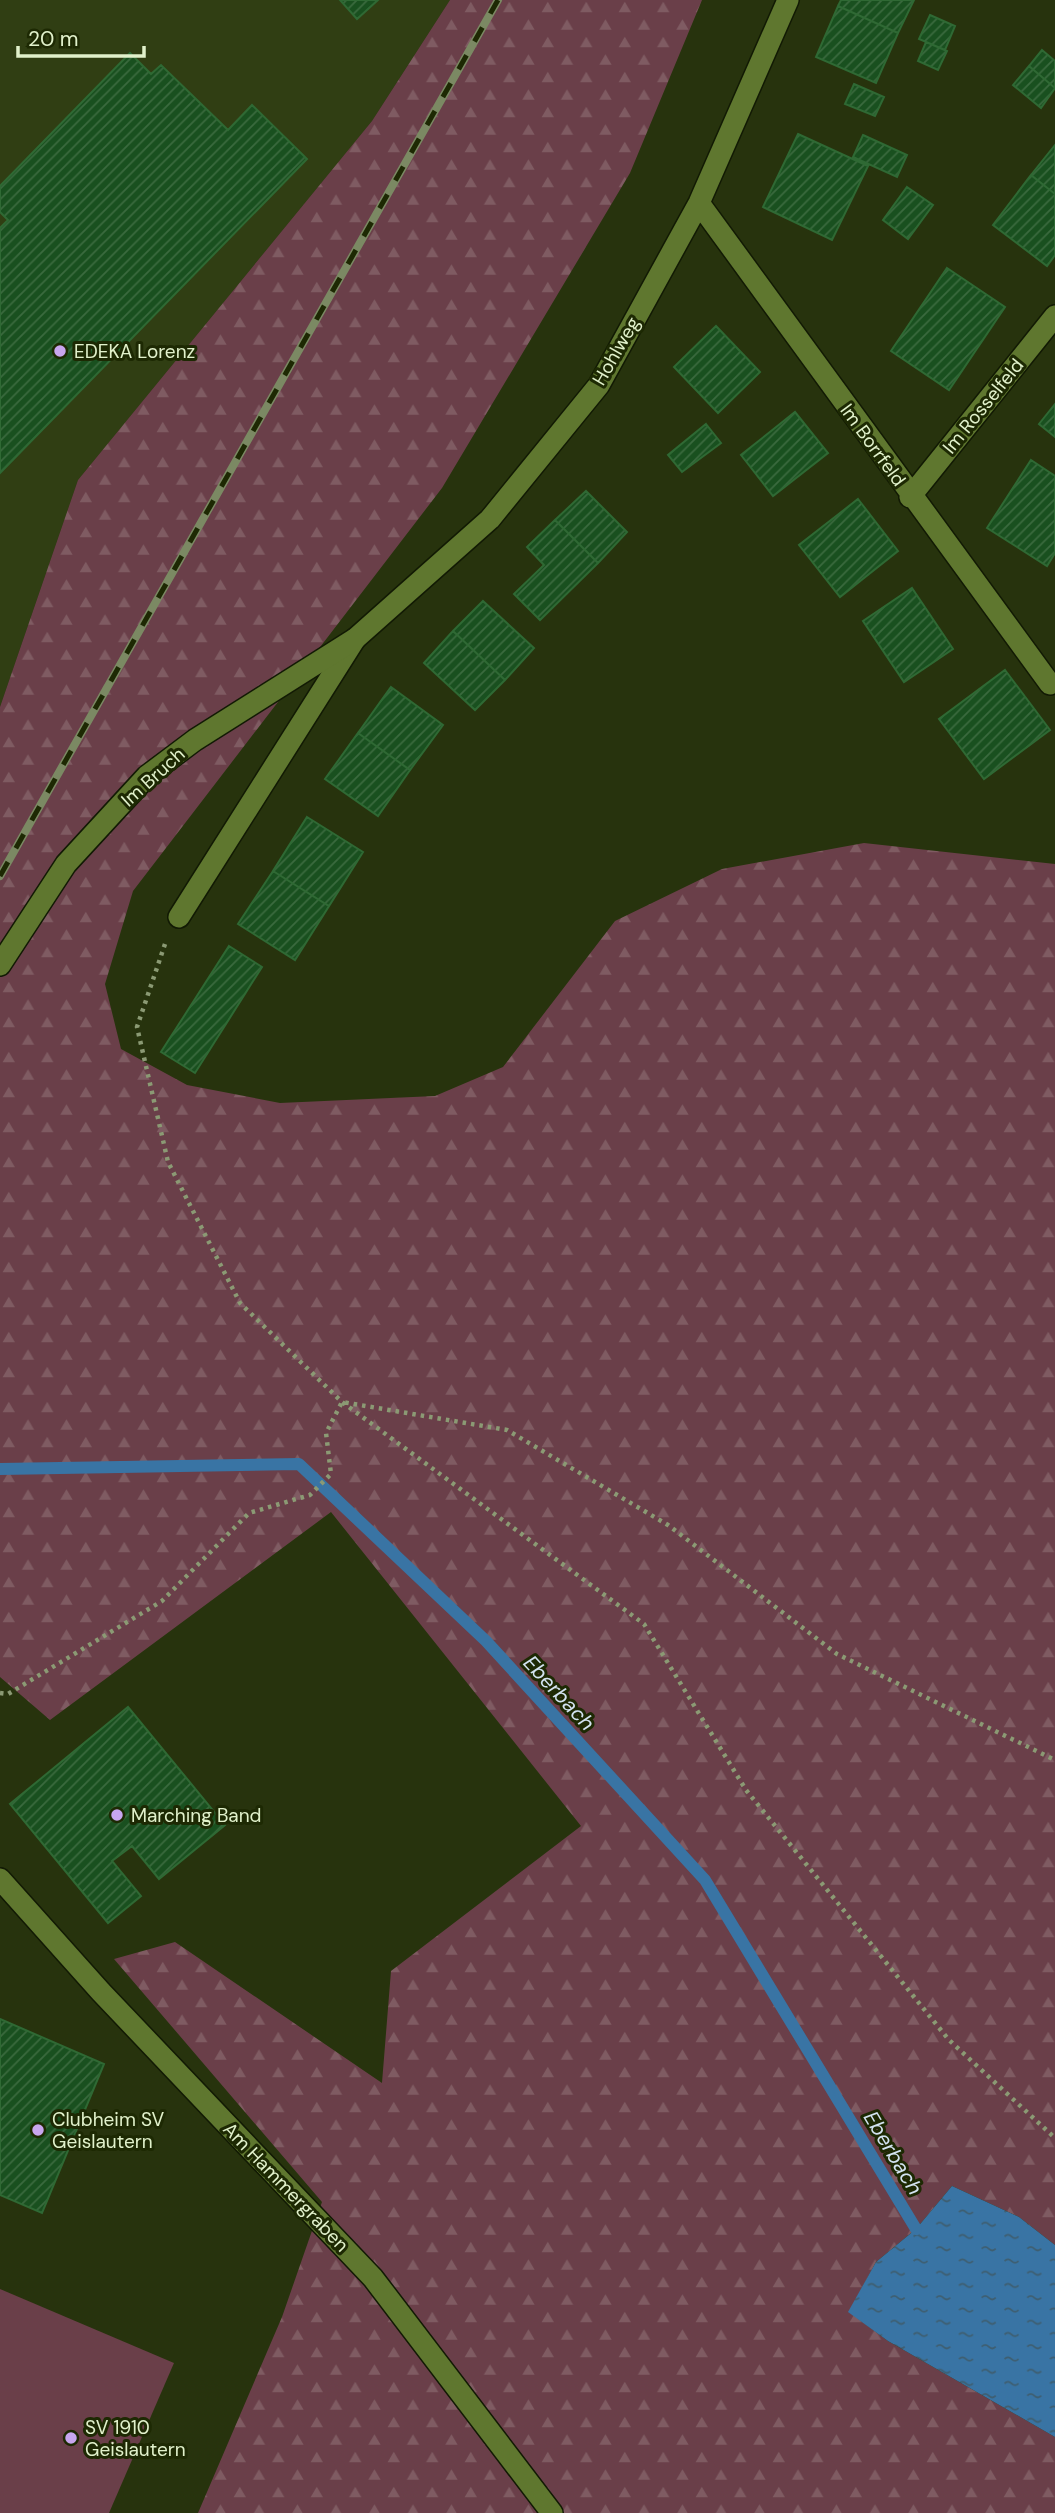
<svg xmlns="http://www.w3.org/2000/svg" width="1055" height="2513" viewBox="0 0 1055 2513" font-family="'DM Sans',sans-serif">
  <defs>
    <pattern id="forest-firs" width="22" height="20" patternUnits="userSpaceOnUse" patternTransform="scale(1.75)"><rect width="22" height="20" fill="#6a3f49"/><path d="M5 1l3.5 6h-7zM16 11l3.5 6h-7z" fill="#7f5b62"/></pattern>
    <pattern id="water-ripples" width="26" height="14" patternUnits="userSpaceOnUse" patternTransform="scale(1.75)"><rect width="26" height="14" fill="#3974a4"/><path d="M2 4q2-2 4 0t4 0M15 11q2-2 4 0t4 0" fill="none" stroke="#3e5e70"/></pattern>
    <pattern id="building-hatch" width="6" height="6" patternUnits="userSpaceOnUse" patternTransform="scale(1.75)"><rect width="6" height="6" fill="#19501f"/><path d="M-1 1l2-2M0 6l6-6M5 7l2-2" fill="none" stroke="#3a6a3e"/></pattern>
  </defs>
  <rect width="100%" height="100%" fill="#27330d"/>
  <path fill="#303e13" d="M0 0H450L372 121 78 480 0 707Z"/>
  <path fill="url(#forest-firs)" d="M450 0H702L630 173 442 488 133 891 105 984 121 1049 187 1085 280 1103 435 1096 503 1067 615 921 722 869 864 843 1055 864V2245L1019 2217 952 2186 916 2229 876 2262 849 2312 888 2341 1055 2437V2513H198L282 2317 322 2202 114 1959 175 1942 382 2083 391 1971 581 1826 331 1512 50 1720 0 1677V707L78 480 372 121Z"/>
  <path fill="#6a3f49" d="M0 2289 174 2363 109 2513H0Z"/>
  <path fill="url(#water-ripples)" d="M952 2186 1019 2217 1055 2245V2437L888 2341 848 2312 876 2262 916 2229Z"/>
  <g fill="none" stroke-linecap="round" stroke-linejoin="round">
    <path stroke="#3974a4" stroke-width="12" d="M0 1469 299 1464 486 1641 705 1880 916 2229"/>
  </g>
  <path fill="url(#building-hatch)" stroke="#2f6934" stroke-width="2" d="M340 0H378L357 19Z
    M841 0H914L898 33 838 6Z
    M838 6 898 33 876 83 816 57Z
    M930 15 955 26 945 50 919 39Z
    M926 42 947 51 938 70 918 61Z
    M1042 50 1055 61V88L1029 66Z
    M130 53 151 74 161 65 228 130 252 105 307 159 0 473V228L8 220 0 212V186Z
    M1029 66 1055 88 1041 108 1013 85Z
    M854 84 884 97 875 116 845 104Z
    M798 134 868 166 832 240 763 207Z
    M863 135 907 155 897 177 853 157Z
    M1055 145V194L1031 175Z
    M1031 175 1055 194V255L1047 266 993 225Z
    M907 187 933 205 908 239 883 220Z
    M947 268 1005 307 949 390 891 351Z
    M716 326 760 372 718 413 674 367Z
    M1055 404V437L1039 424Z
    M795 412 828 453 773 496 741 455Z
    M706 424 721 443 682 472 668 455Z
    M1031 460 1055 476V553L1047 566 987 528Z
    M586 491 627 532 598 563 555 520Z
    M858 499 898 551 840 597 799 545Z
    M555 520 598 563 540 620 514 594 544 565 527 547Z
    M912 588 953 649 904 682 863 621Z
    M483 601 534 648 505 680 453 631Z
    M453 631 505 680 475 710 424 663Z
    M1005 670 1050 730 984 779 939 719Z
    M391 687 443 725 410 770 358 733Z
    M358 733 410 770 378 816 325 779Z
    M307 817 363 852 329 906 273 871Z
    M273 871 329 906 295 960 238 924Z
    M229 946 262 967 195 1073 161 1052Z
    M128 1707 225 1825 159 1879 132 1846 112 1861 141 1896 108 1923 10 1804Z
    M0 2019 104 2064 42 2213 0 2195Z"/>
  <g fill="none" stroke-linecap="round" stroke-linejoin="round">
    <defs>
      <path id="lane" d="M179 917 355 639"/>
      <path id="street" d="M699 203 1050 684
        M910 497 1055 316
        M0 965 66 864 147 776 195 740 355 639 490 519 599 385 699 203 788 0
        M0 1879 101 1992 373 2278 552 2513"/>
    </defs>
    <use href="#lane" stroke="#121a04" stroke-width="24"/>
    <use href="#street" stroke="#121a04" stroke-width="24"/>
    <path stroke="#8b9a74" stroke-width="4.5" stroke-dasharray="3.5 5" stroke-linecap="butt" d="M165 944 137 1027 168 1162 240 1303 342 1402 644 1624 746 1790 949 2040 1055 2138
      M0 1693 8 1694 162 1601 249 1513 310 1495 331 1474 326 1433 342 1402 507 1430 668 1525 837 1654 1055 1760"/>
    <use href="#lane" stroke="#5f772f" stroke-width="21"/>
    <use href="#street" stroke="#5f772f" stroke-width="21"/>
    <defs>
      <path id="rail" d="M0 876 498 0"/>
    </defs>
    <use href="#rail" stroke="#7b8963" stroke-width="8"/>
    <use href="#rail" stroke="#1d2903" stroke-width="5" stroke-dasharray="16" stroke-linecap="butt"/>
  </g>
  <g fill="#c8a6ef" stroke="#1d2903" stroke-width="2.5">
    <circle cx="60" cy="351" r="7"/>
    <circle cx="117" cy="1815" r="7"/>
    <circle cx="38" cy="2130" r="7"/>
    <circle cx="71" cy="2438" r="7"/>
  </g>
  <g text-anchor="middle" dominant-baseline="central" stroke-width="6" stroke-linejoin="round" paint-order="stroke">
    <g font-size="19" fill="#e1f1cb" stroke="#1d2903" text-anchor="start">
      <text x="74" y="351">EDEKA Lorenz</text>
      <text x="131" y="1815">Marching Band</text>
      <text x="52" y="2119">Clubheim SV<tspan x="52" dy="22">Geislautern</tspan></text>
      <text x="85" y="2427">SV 1910<tspan x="85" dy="22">Geislautern</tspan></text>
    </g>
    <g font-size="19" fill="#e1f1cb" stroke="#1d2903">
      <text transform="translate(616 351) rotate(-60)">Hohlweg</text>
      <text transform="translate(983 406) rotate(-51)">Im Rosselfeld</text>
      <text transform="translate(873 445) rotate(54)">Im Borrfeld</text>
      <text transform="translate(153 777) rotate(-42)">Im Bruch</text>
      <text transform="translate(286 2187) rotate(46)">Am Hammergraben</text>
    </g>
    <g font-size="21" font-style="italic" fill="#d3e3f1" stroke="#1d2903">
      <text transform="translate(559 1693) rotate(47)">Eberbach</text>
      <text transform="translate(893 2153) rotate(59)">Eberbach</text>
    </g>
  </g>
  <path d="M18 46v10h126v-10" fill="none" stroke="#e1f1cb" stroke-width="3.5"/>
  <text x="28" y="46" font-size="21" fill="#e1f1cb" stroke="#1d2903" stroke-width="5" paint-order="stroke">20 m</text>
</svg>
